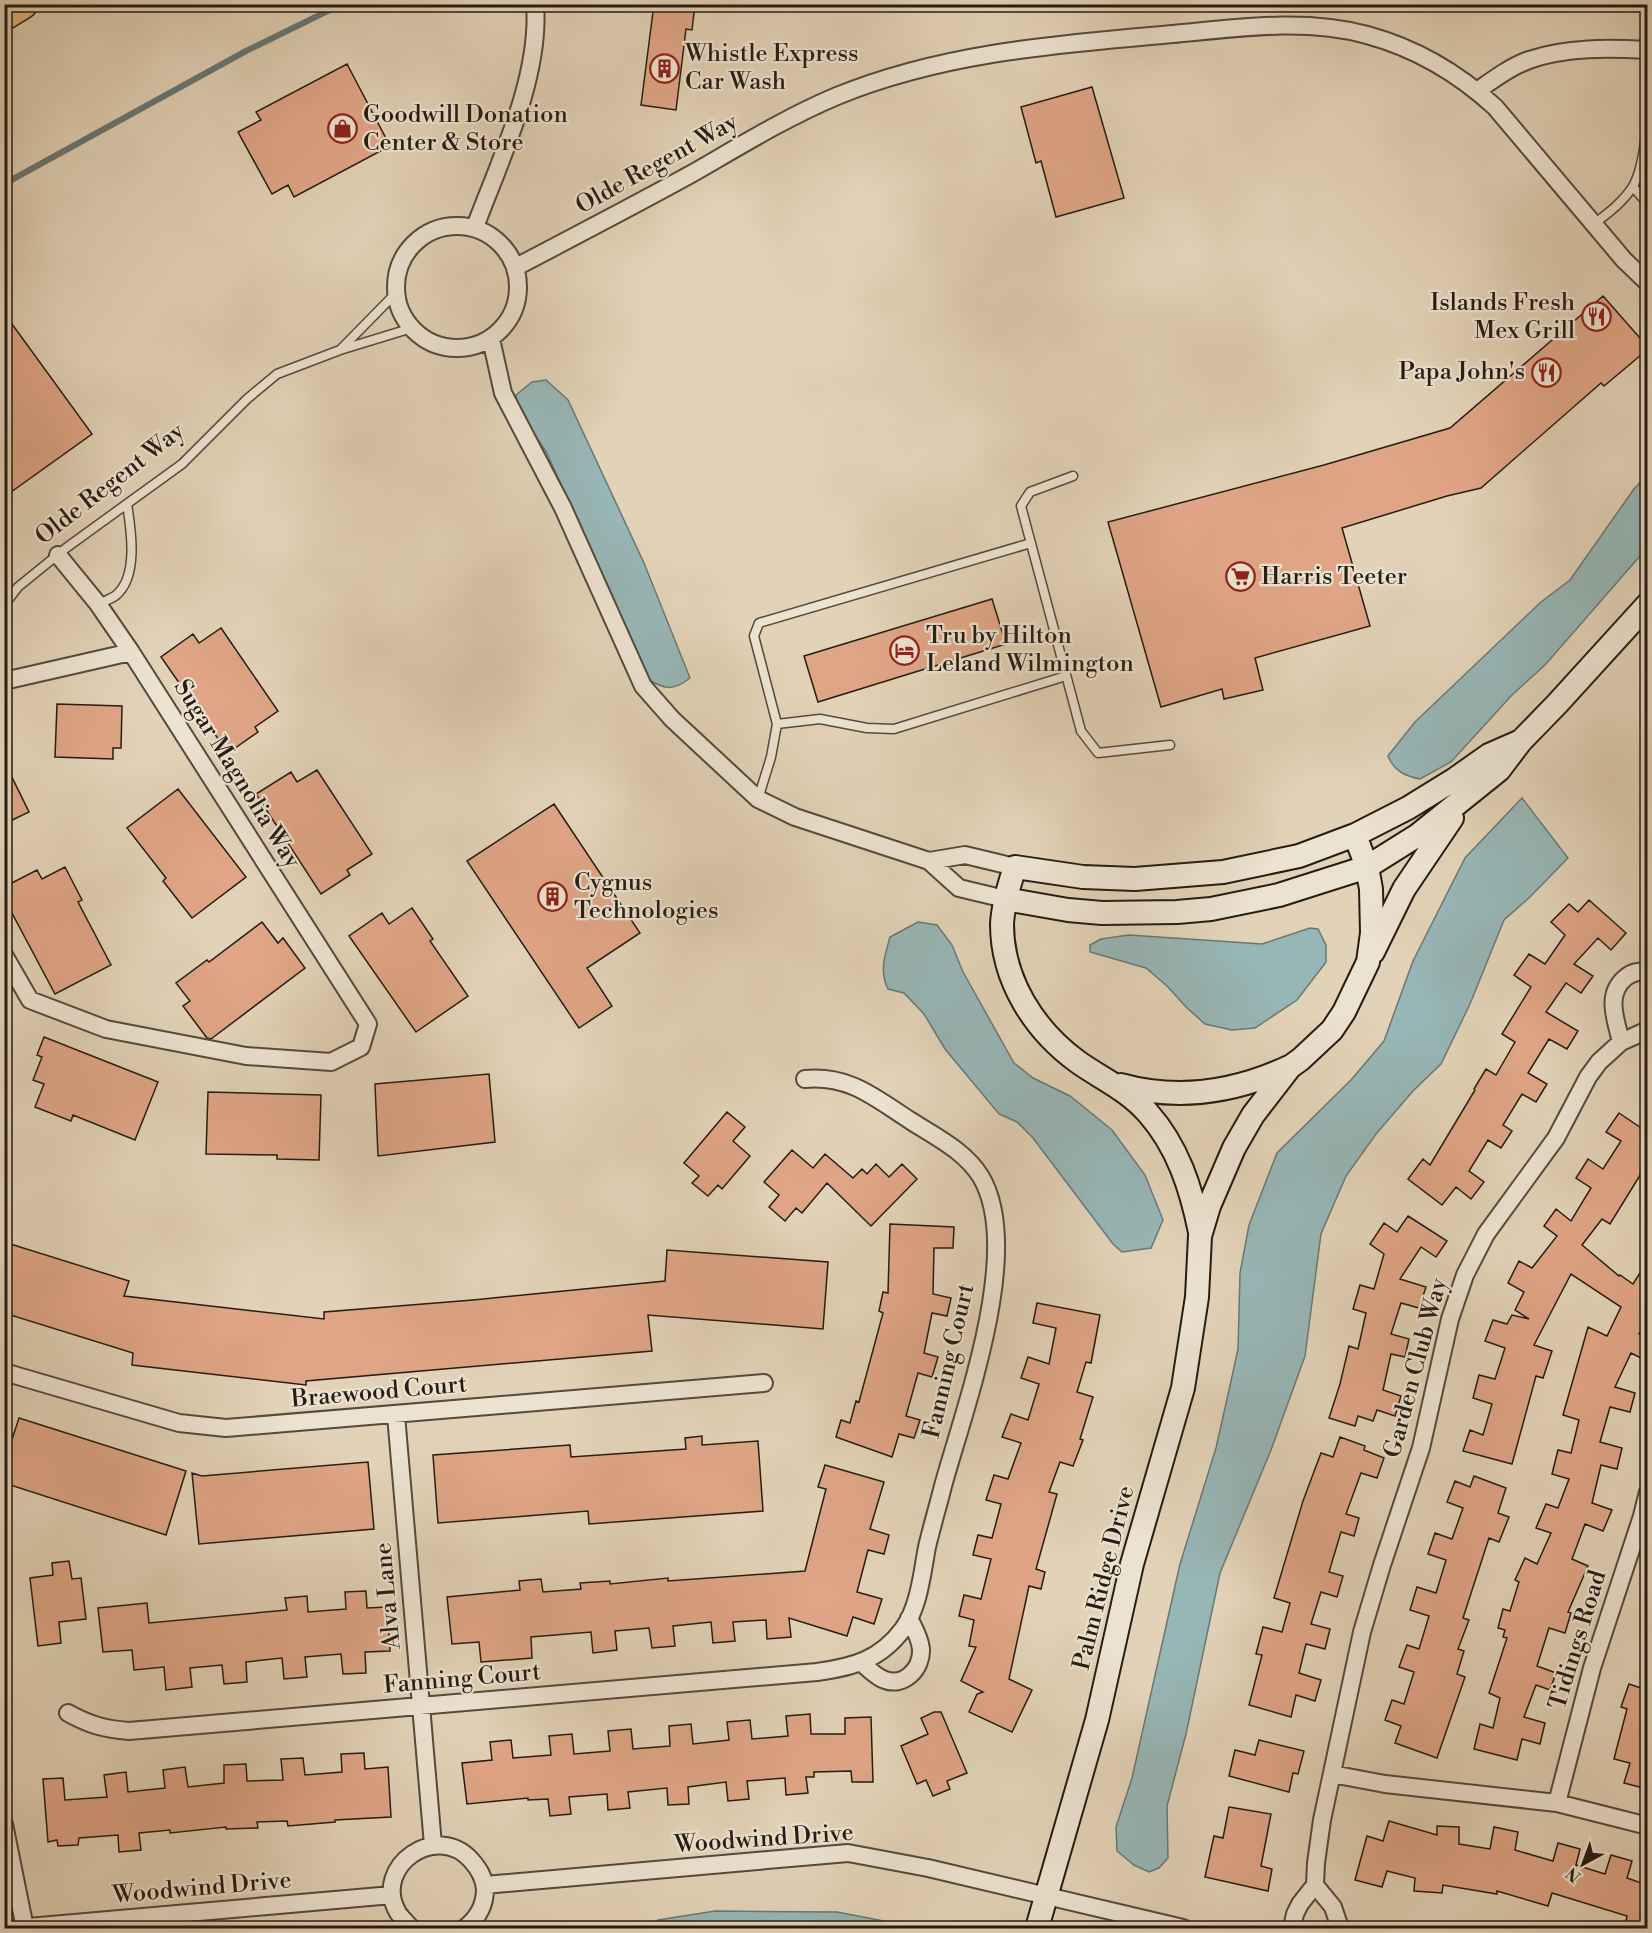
<svg xmlns="http://www.w3.org/2000/svg" width="1652" height="1933" viewBox="0 0 1652 1933" font-family="'Libre Bodoni',serif">
  <rect width="100%" height="100%" fill="#e2d2b7"/>
  <filter id="stains"><feTurbulence type="fractalNoise" baseFrequency=".00333" numOctaves="4"/><feColorMatrix values="0 0 0 0 .2 0 0 0 0 .09 0 0 0 0 .02 0 0 0 .5 -.17"/></filter>
  <radialGradient id="worn" r=".72"><stop offset=".6" stop-color="#630" stop-opacity="0"/><stop offset="1" stop-color="#630" stop-opacity=".3"/></radialGradient>
  <path fill="#97b6b6" stroke="#697875" stroke-width="1.5" d="M546 380 568 400 644 563 690 678C672 692 664 689 646 678L547 453 517 408 516 395 532 382Z
    M1647 475V548L1545 665 1512 695 1451 762 1420 779C1405 776 1394 771 1388 756L1415 722 1541 602 1570 580 1634 489Z
    M1522 798 1568 858 1530 897 1504 920 1470 1004 1441 1064 1413 1091 1376 1134 1346 1176 1321 1234 1305 1356 1271 1450 1220 1573 1186 1734 1167 1806 1168 1858 1159 1868 1149 1872 1134 1865 1117 1851 1116 1827 1132 1778 1180 1564 1216 1448 1231 1381 1238 1349 1240 1273 1249 1225 1277 1153 1351 1080 1384 1041 1413 961 1465 858Z
    M918 922 937 925 952 945 963 972 1014 1063 1033 1078 1070 1096 1112 1130 1145 1175 1163 1220 1151 1248 1122 1252 1113 1244 1033 1138 1017 1122 999 1114 945 1049 924 1014 904 993 888 989C879 971 885 955 890 937Z
    M1310 928 1318 929 1326 945V962L1297 1000 1255 1028 1232 1030 1205 1024 1186 1007 1167 986 1146 968 1090 952V945L1101 939 1129 935 1262 944Z
    M715 1911 837 1912 905 1925 904 1928H645L658 1920Z
    M955 1921 986 1927V1928H952Z"/>
  <g fill="none" stroke-linecap="round" stroke-linejoin="round">
    <path stroke="#697875" stroke-width="6" d="M4 184 246 51 342 4"/>
  </g>
  <path fill="#dfa586" stroke="#251c13" stroke-width="1.5" d="M654 4H695L692 30 686 29 676 110 641 105Z
    M347 64 390 146 294 197 288 185 272 194 238 132 261 120 256 112Z
    M1092 87 1124 198 1056 217 1041 161 1036 163 1021 107Z
    M1603 296 1647 346V350L1604 386 1601 383 1481 488 1447 496 1342 528 1370 626 1255 658 1263 690 1224 699 1222 689 1161 707 1108 522 1324 465 1450 428Z
    M4 313 92 434 4 497Z
    M992 599 1006 644 818 702 804 656Z
    M221 628 278 711 255 727 258 732 228 753 161 657 193 634 199 643Z
    M57 704 122 706 121 748H113V759L55 757Z
    M4 761 29 812 4 824Z
    M317 770 372 854 347 870 350 875 321 894 256 794 291 772 297 782Z
    M178 789 246 877 192 918 163 881 166 878 127 828Z
    M554 804 640 933 587 968 612 1006 579 1028 467 861Z
    M65 867 82 900 78 902 111 965 55 994 4 898V887L37 870 42 879Z
    M1589 900 1626 933 1611 950 1598 938 1574 964 1593 976 1581 993 1566 983 1546 1012 1578 1031 1567 1049 1549 1039 1528 1073 1547 1084 1536 1102 1522 1094 1503 1125 1512 1131 1501 1148 1488 1140 1469 1171 1484 1182 1471 1199 1456 1187 1442 1205 1408 1179 1423 1159 1430 1165 1475 1090 1474 1089 1486 1069 1496 1075 1515 1042 1502 1034 1531 987 1514 975 1529 954 1545 964 1565 935 1551 922 1569 904 1578 912Z
    M412 908 433 939 430 941 468 996 416 1032 349 936 382 913 389 924Z
    M262 922 278 943 283 938 305 968 211 1039 207 1038 183 1006 190 1001 176 983 207 960 209 962Z
    M44 1037 158 1082 135 1140 73 1115 71 1121 35 1107 44 1084 33 1080 42 1057 37 1055Z
    M489 1074 495 1142 378 1156 375 1084Z
    M208 1092 321 1095 319 1160 277 1159V1155L206 1154Z
    M727 1112 745 1127 733 1141 750 1156 722 1189 718 1185 708 1196 692 1183 699 1176 684 1163Z
    M1619 1113 1647 1132V1164L1610 1224 1602 1219 1582 1245 1619 1276 1620 1275 1633 1284 1647 1262V1321L1639 1334 1647 1338V1361L1631 1353 1615 1387 1635 1393 1630 1412 1610 1407 1600 1442 1622 1448 1617 1469 1601 1465 1592 1503 1612 1510 1603 1531 1585 1524 1572 1559 1588 1566 1568 1612 1571 1613 1565 1633 1549 1628 1537 1666 1556 1673 1550 1690 1536 1685 1524 1717 1545 1723 1540 1744 1522 1739 1517 1760 1474 1749 1480 1724 1493 1728 1500 1698 1489 1693 1507 1638 1503 1637 1505 1630 1498 1628 1503 1609 1510 1611 1519 1582 1515 1580 1525 1558 1537 1564 1551 1533 1536 1528 1546 1504 1558 1508 1569 1479 1552 1474 1558 1450 1571 1453 1579 1420 1563 1415 1588 1327 1607 1336 1621 1307 1571 1274 1534 1345 1552 1351 1543 1378 1536 1376 1512 1464 1463 1451 1470 1430 1483 1435 1492 1404 1473 1398 1479 1375 1495 1379 1505 1348 1485 1341 1493 1320 1507 1324 1512 1315 1529 1319 1515 1310 1524 1292 1508 1283 1519 1261 1532 1268 1557 1236 1544 1226 1556 1209 1571 1221 1591 1188 1576 1178 1588 1159 1603 1169 1621 1141 1606 1132Z
    M792 1150 813 1168 825 1154 853 1178 862 1169 867 1174 876 1164 889 1177 902 1164 917 1179 871 1226 827 1183 802 1213 796 1208 785 1221 769 1207 779 1195 764 1182Z
    M1408 1216 1447 1241 1436 1257 1421 1247 1400 1279 1426 1287 1419 1308 1401 1303 1391 1334 1409 1339 1405 1357 1391 1354 1383 1390 1401 1396 1395 1416 1377 1410 1373 1421 1358 1416 1355 1426 1329 1418 1340 1384 1349 1346 1358 1349 1366 1313 1353 1309 1360 1285 1374 1289 1384 1254 1370 1244 1384 1223 1397 1232Z
    M890 1224 954 1227 953 1248H934L933 1294 951 1298 947 1316 932 1313 924 1353 938 1357 932 1377 918 1373 906 1416 920 1420 914 1438 899 1434 892 1457 836 1437 841 1420 850 1423 856 1401 859 1402 883 1313 879 1311 883 1292 888 1293Z
    M4 1242 129 1281 124 1296 324 1319V1312L473 1300 665 1281 667 1250 828 1262 823 1329 648 1315 652 1351 306 1381V1385L132 1365 133 1353 4 1313Z
    M1037 1303 1100 1315 1091 1363 1086 1362 1077 1392 1093 1397 1080 1439 1083 1440 1073 1466 1060 1462 1049 1492 1057 1494 1036 1569 1045 1572 1041 1589 1029 1586 1009 1679 1032 1690 1012 1732 969 1712 977 1694 983 1692 961 1681 976 1647 969 1646 974 1620 959 1616 964 1595 981 1599 991 1559 973 1555 978 1535 992 1538 1001 1504 986 1500 994 1475 1008 1479 1021 1443 1002 1437 1011 1414 1028 1420 1039 1384 1021 1378 1028 1357 1049 1364 1056 1328 1033 1323Z
    M19 1418 186 1471 166 1535 4 1483V1464Z
    M702 1436V1445L758 1441 763 1511 589 1524 588 1511 438 1523 433 1455 570 1445 571 1457 686 1449 685 1438Z
    M1340 1437 1365 1446 1364 1450 1384 1458 1377 1478 1361 1473 1346 1514 1359 1518 1354 1536 1341 1532 1329 1572 1343 1576 1337 1597 1321 1592 1311 1624 1330 1629 1325 1649 1306 1644 1299 1673 1321 1680 1315 1701 1296 1695 1291 1717 1249 1705 1262 1655 1256 1654 1263 1627 1282 1632 1290 1603 1274 1598 1303 1501 1321 1453 1333 1457Z
    M368 1462 374 1529 199 1544 192 1473 202 1476Z
    M825 1465 884 1482 870 1529 889 1535 884 1554 868 1550 857 1592 882 1599 874 1624 853 1617 847 1636 789 1618 791 1637 767 1639 766 1620 733 1622 735 1641 713 1643 711 1622 673 1626 675 1646 652 1648 649 1628 615 1631 617 1650 593 1653 591 1632 531 1637 532 1658 481 1662 479 1642 452 1644 447 1597 520 1590 519 1581 541 1579 543 1592 581 1589 580 1583 610 1581V1584L668 1578V1581L805 1571 826 1489 818 1487Z
    M1474 1476 1506 1488 1498 1513 1509 1517 1499 1542 1489 1538 1463 1618 1469 1620 1458 1649 1464 1651 1457 1674 1465 1677 1437 1758 1395 1743 1401 1726 1385 1720 1392 1700 1404 1704 1414 1672 1399 1667 1407 1645 1419 1649 1429 1616 1410 1610 1417 1587 1436 1593 1446 1560 1428 1554 1435 1533 1452 1539 1463 1508 1447 1502 1455 1481 1470 1487Z
    M69 1561 72 1579 81 1578 86 1619 59 1622 61 1643 38 1646 30 1578 53 1575 52 1563Z
    M366 1591 367 1608 387 1607 390 1651 365 1652 366 1673 343 1674 341 1654 305 1657 307 1677 284 1679 282 1658 246 1662 247 1682 224 1684 222 1665 190 1668 192 1687 166 1690 164 1667 134 1670 132 1650 103 1652 98 1608 147 1603 149 1623 287 1610 285 1598 307 1596 308 1612 346 1609 345 1592Z
    M1629 1684 1647 1690V1789L1624 1783 1630 1763 1614 1759 1627 1709 1621 1707Z
    M934 1712H941L967 1773 947 1781 950 1789 933 1796 926 1780 917 1784 901 1746 928 1734 921 1718Z
    M810 1714 811 1734H845V1718L871 1717 873 1782H852L851 1771 814 1772V1777H806L808 1793 786 1795 785 1778 747 1781 749 1799 728 1801 726 1782 688 1787 689 1804 668 1805 667 1788 628 1792 630 1808 608 1810 607 1794 569 1797 571 1814 550 1816 548 1799 528 1800V1798L467 1804 462 1763 492 1760 490 1742 511 1740 513 1758 551 1755 549 1736 572 1734 574 1754 610 1751 608 1731 631 1729 633 1749 670 1746 669 1726 691 1724 693 1744 729 1740 727 1722 750 1720 752 1739 788 1736 786 1716Z
    M1259 1740 1304 1751 1298 1774 1293 1773 1289 1792 1229 1776 1235 1750 1255 1755Z
    M364 1753 365 1769 388 1767 391 1817 335 1820V1822L288 1826 287 1821 257 1822 258 1828 226 1829V1827L170 1833V1830L139 1833 141 1850 119 1852 118 1835 79 1838 78 1845 58 1846 57 1840 48 1842 43 1779 63 1778 65 1800 107 1797 104 1775 126 1772 128 1792 165 1788 163 1770 185 1767 188 1787 224 1783V1765L246 1764 247 1781 283 1780 281 1759 303 1758 305 1775 342 1772 341 1754Z
    M1229 1807 1271 1814 1261 1866 1272 1869 1268 1891 1205 1877 1214 1836 1223 1838Z
    M1389 1821 1437 1835V1826L1459 1827V1844L1490 1849 1494 1827 1518 1832 1515 1850 1553 1861 1558 1843 1580 1849 1576 1865 1605 1874 1611 1855 1632 1861 1627 1878 1647 1885V1929L1626 1921 1627 1916 1552 1893 1548 1906 1497 1891V1894L1443 1885 1442 1893 1414 1891 1415 1878 1387 1871 1382 1887 1355 1880 1367 1836 1383 1841Z"/>
  <g fill="none" stroke-linecap="round" stroke-linejoin="round">
    <defs>
      <path id="lane" d="M1633 187 1648 204
        M1594 224C1608 213 1622 203 1632 188 1643 170 1644 144 1648 124
        M396 293 340 350 412 328
        M1073 476 1030 492 1021 506 1081 731 1098 753 1170 745
        M98 604C103 602 110 599 115 596 139 578 131 529 127 504
        M4 605 18 587 66 548 182 464 247 399 277 374 340 350
        M777 724 820 719 867 728 894 729 1066 676
        M758 799 771 757 777 724 754 636 759 623 1031 543"/>
      <path id="street" d="M1477 91C1494 79 1510 67 1529 60 1567 47 1608 48 1648 50
        M396 287a61 61 0 1 1 122 0a61 61 0 1 1-122 0Z
        M475 227C500 160 541 76 535 4
        M516 267C575 236 635 205 693 173 740 146 787 117 837 96 944 52 1060 44 1173 34 1237 28 1305 18 1367 35 1415 48 1459 74 1495 107L1624 260 1648 283
        M491 339 503 393 563 508 643 686 672 719 758 799 795 817 929 861 959 888 1005 899
        M4 681 131 652
        M929 861 965 855 1015 867
        M4 955 30 1000 106 1029 246 1056 331 1062 361 1047 368 1024 131 652 98 604 58 555
        M1621 1042C1616 1020 1605 995 1625 978 1632 972 1639 971 1648 971
        M4 1372 179 1423 226 1428 764 1383
        M396 1415 433 1845
        M862 1663C869 1669 876 1677 885 1680 904 1687 922 1669 921 1649 920 1638 914 1628 909 1618
        M68 1713C90 1725 104 1729 129 1731L817 1672C853 1667 880 1660 903 1629 919 1607 922 1574 927 1547 932 1526 938 1506 943 1486 964 1409 1024 1250 981 1177 965 1151 936 1137 911 1121 875 1098 850 1075 805 1079
        M1332 1774 1385 1784 1557 1803 1648 1826
        M1557 1803 1592 1668 1642 1516 1648 1492
        M4 1824 25 1928
        M485 1885 848 1853 928 1868 1183 1928
        M1315 1885 1333 1907 1340 1928
        M17 1928 392 1895
        M411 1928C407 1923 400 1917 397 1911 373 1866 436 1822 471 1860 479 1869 484 1877 485 1889 485 1906 478 1918 465 1928
        M1292 1928 1295 1914 1300 1904 1315 1885 1316 1863 1322 1820 1362 1632 1382 1565 1421 1448 1450 1319 1465 1275 1486 1234 1556 1138 1588 1077 1599 1062 1621 1042 1648 1030"/>
      <path id="secondary" d="M1005 899 1068 910 1102 913 1177 912 1211 909 1279 895 1367 867 1418 835 1499 770 1521 741 1557 704 1648 604
        M1373 952 1404 889 1452 818
        M1121 1085C1179 1101 1235 1092 1289 1067
        M1200 1232C1191 1188 1178 1147 1148 1113 1128 1090 1102 1079 1078 1062 1034 1030 1002 980 1002 924 1003 904 1009 885 1015 867L1083 877 1135 879 1223 872 1299 856 1355 835 1408 808 1455 779 1489 755 1521 741
        M1037 1928 1097 1720 1132 1564 1183 1388 1197 1297 1200 1236 1209 1206 1234 1148 1253 1115 1290 1067 1301 1059 1332 1030 1344 1012 1368 962 1372 933 1371 889 1367 867 1355 835"/>
      <path id="highway" d="M4 15 22 4"/>
    </defs>
    <use href="#lane" stroke="#544a3c" stroke-width="11"/>
    <use href="#street" stroke="#544a3c" stroke-width="20"/>
    <use href="#secondary" stroke="#251c13" stroke-width="26"/>
    <use href="#highway" stroke="#251c13" stroke-width="33"/>
    <use href="#lane" stroke="#ece2d0" stroke-width="8"/>
    <use href="#street" stroke="#ece2d0" stroke-width="16"/>
    <use href="#secondary" stroke="#ece2d0" stroke-width="22"/>
    <use href="#highway" stroke="#e1b97c" stroke-width="30"/>
  </g>
  <defs>
    <symbol id="building-ring" viewBox="-11 -11 22 22"><circle r="9.5" fill="#ece2d0" stroke="#8f2418" stroke-width="1.5"/><path d="M-4-6H4V6H1V3H-1V6H-4ZM-2.5-4.3h1.7v1.8h-1.7ZM.8-4.3h1.7v1.8H.8ZM-2.5-1h1.7V.8h-1.7ZM.8-1h1.7V.8H.8Z" fill="#8f2418"/></symbol>
    <symbol id="shop-ring" viewBox="-11 -11 22 22"><circle r="9.5" fill="#ece2d0" stroke="#8f2418" stroke-width="1.5"/><path d="M-5-2.5h2.3a2.7 3.5 0 0 1 5.4 0H5L5.5 6h-11ZM-1.5-2.5h3a1.5 2.3 0 0 0-3 0Z" fill="#8f2418"/></symbol>
    <symbol id="restaurant-ring" viewBox="-11 -11 22 22"><circle r="9.5" fill="#ece2d0" stroke="#8f2418" stroke-width="1.5"/><path d="M-5-6h1v4h1v-4h1v4h1v-4h1v5L-1.5 .5V6h-2V.5L-5-1ZM5-6V6H3V1.5H1.5Q1.5-4 5-6Z" fill="#8f2418"/></symbol>
    <symbol id="supermarket-ring" viewBox="-11 -11 22 22"><circle r="9.5" fill="#ece2d0" stroke="#8f2418" stroke-width="1.5"/><path d="M-6-5.5h2.5l.6 2H6L4.5 2H-2.5L-4.4-4H-6ZM-1.5 3.2a1.3 1.3 0 1 0 .1 0ZM3 3.2a1.3 1.3 0 1 0 .1 0Z" fill="#8f2418"/></symbol>
    <symbol id="hotel-ring" viewBox="-11 -11 22 22"><circle r="9.5" fill="#ece2d0" stroke="#8f2418" stroke-width="1.5"/><path d="M-6-4.5h1.5V1H6V5H4.5V3h-9V5H-6ZM-4 0a1.8 1.8 0 1 1 3.6 0ZM.5 0V-2.5h3Q6-2.5 6 0Z" fill="#8f2418"/></symbol>
  </defs>
  <g fill-rule="evenodd">
    <use href="#building-ring" x="648" y="52" width="33" height="33"/>
    <use href="#shop-ring" x="326" y="112" width="33" height="33"/>
    <use href="#restaurant-ring" x="1580" y="300" width="33" height="33"/>
    <use href="#restaurant-ring" x="1530" y="356" width="33" height="33"/>
    <use href="#supermarket-ring" x="1224" y="560" width="33" height="33"/>
    <use href="#hotel-ring" x="888" y="634" width="33" height="33"/>
    <use href="#building-ring" x="536" y="880" width="33" height="33"/>
  </g>
  <g text-anchor="middle" dominant-baseline="central" stroke-width="4.5" stroke-linejoin="round" paint-order="stroke">
    <g font-size="24" fill="#251c13" stroke="#ece2d0" text-anchor="start">
      <text x="685" y="54">Whistle Express<tspan x="685" dy="28">Car Wash</tspan></text>
      <text x="363" y="115">Goodwill Donation<tspan x="363" dy="28">Center &amp; Store</tspan></text>
      <text x="1575" y="303" text-anchor="end">Islands Fresh<tspan x="1575" dy="28">Mex Grill</tspan></text>
      <text x="1525" y="372" text-anchor="end">Papa John's</text>
      <text x="1261" y="577">Harris Teeter</text>
      <text x="926" y="636">Tru by Hilton<tspan x="926" dy="28">Leland Wilmington</tspan></text>
      <text x="574" y="883">Cygnus<tspan x="574" dy="28">Technologies</tspan></text>
    </g>
    <g font-size="24" fill="#251c13" stroke="#ece2d0">
      <text transform="translate(657 164) rotate(-29)">Olde Regent Way</text>
      <text transform="translate(110 484) rotate(-38)">Olde Regent Way</text>
      <text transform="translate(237 774) rotate(58)">Sugar Magnolia Way</text>
      <text transform="translate(949 1361) rotate(-77)">Fanning Court</text>
      <text transform="translate(1416 1368) rotate(-75)">Garden Club Way</text>
      <text transform="translate(379 1392) rotate(-5)">Braewood Court</text>
      <text transform="translate(1104 1578) rotate(-76)">Palm Ridge Drive</text>
      <text transform="translate(388 1596) rotate(-95)">Alva Lane</text>
      <text transform="translate(1578 1640) rotate(-73)">Tidings Road</text>
      <text transform="translate(462 1679) rotate(-5)">Fanning Court</text>
      <text transform="translate(764 1839) rotate(-4)">Woodwind Drive</text>
      <text transform="translate(202 1888) rotate(-5)">Woodwind Drive</text>
    </g>
  </g>
  <rect width="1652" height="1933" fill="none" stroke="#e2d2b7" stroke-width="24"/>
  <rect x="6" y="6" width="1640" height="1921" fill="none" stroke="#251c13" stroke-width="3"/>
  <rect x="12" y="12" width="1628" height="1909" fill="none" stroke="#251c13" stroke-width="1.5"/>
  <g transform="translate(1583 1864) rotate(221)" stroke="#ece2d0" stroke-width="4.5" paint-order="stroke">
  <path d="M0-4.5L10 22L0 15L-10 22Z" fill="#251c13"/>
  <text y="-9" font-size="16" font-weight="bold" text-anchor="middle" fill="#251c13">N</text>
  </g>
  <rect width="100%" height="100%" filter="url(#stains)"/>
  <rect width="100%" height="100%" fill="url(#worn)"/>
</svg>
